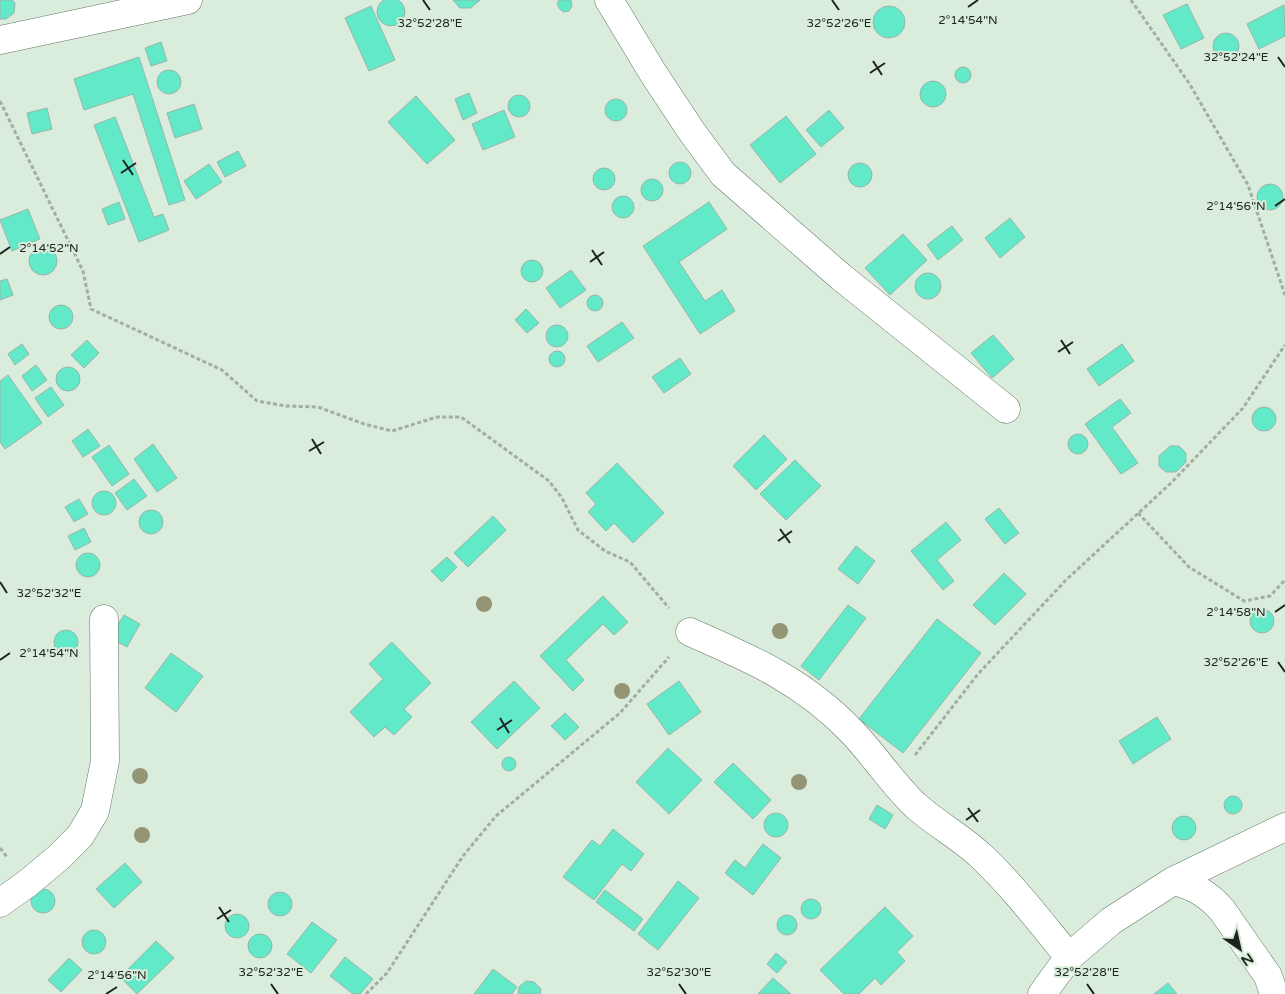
<svg xmlns="http://www.w3.org/2000/svg" width="1285" height="994" viewBox="0 0 1285 994" font-family="'Varela Round',sans-serif">
  <rect width="100%" height="100%" fill="#daecdb"/>
  <path fill="#62eac8" stroke="#9ab4ac" d="M377 12a14 14 0 1 1 28 0a14 14 0 1 1-28 0Z
    M0 0H12L15 3 14 13 6 19H0Z
    M453 0H480L471 8H460Z
    M559 0H571L572 6 569 11 563 12 559 8 557 3Z
    M1187 4 1204 38 1181 49 1163 15Z
    M1284 5 1285 36 1259 49 1247 24Z
    M371 6 395 60 369 71 345 18Z
    M873 22a16 16 0 1 1 32 0a16 16 0 1 1-32 0Z
    M1213 46a13 13 0 1 1 26 0a13 13 0 1 1-26 0Z
    M161 42 167 61 151 66 145 48Z
    M139 57 185 200 169 205 133 94 84 110 74 79Z
    M955 75a8 8 0 1 1 16 0a8 8 0 1 1-16 0Z
    M157 82a12 12 0 1 1 24 0a12 12 0 1 1-24 0Z
    M920 94a13 13 0 1 1 26 0a13 13 0 1 1-26 0Z
    M469 93 477 113 463 120 455 99Z
    M508 106a11 11 0 1 1 22 0a11 11 0 1 1-22 0Z
    M416 96 455 140 427 164 388 122Z
    M605 110a11 11 0 1 1 22 0a11 11 0 1 1-22 0Z
    M194 104 202 129 175 138 167 113Z
    M47 108 52 129 32 134 27 113Z
    M504 110 515 137 483 150 472 124Z
    M829 110 844 128 821 147 806 130Z
    M786 116 816 154 780 183 750 145Z
    M115 117 154 217 163 214 169 230 139 242 94 125Z
    M238 151 246 166 225 177 217 162Z
    M669 173a11 11 0 1 1 22 0a11 11 0 1 1-22 0Z
    M848 175a12 12 0 1 1 24 0a12 12 0 1 1-24 0Z
    M209 164 222 182 196 199 184 181Z
    M593 179a11 11 0 1 1 22 0a11 11 0 1 1-22 0Z
    M641 190a11 11 0 1 1 22 0a11 11 0 1 1-22 0Z
    M1257 197a13 13 0 1 1 26 0a13 13 0 1 1-26 0Z
    M612 207a11 11 0 1 1 22 0a11 11 0 1 1-22 0Z
    M119 202 125 219 108 225 102 209Z
    M709 202 727 229 679 262 705 301 722 290 735 311 700 334 643 246Z
    M28 209 40 239 12 251 0 220Z
    M1010 218 1025 237 1000 258 985 238Z
    M952 226 963 240 938 260 927 245Z
    M903 234 927 260 890 295 865 268Z
    M29 261a14 14 0 1 1 28 0a14 14 0 1 1-28 0Z
    M521 271a11 11 0 1 1 22 0a11 11 0 1 1-22 0Z
    M571 270 586 290 560 308 546 288Z
    M915 286a13 13 0 1 1 26 0a13 13 0 1 1-26 0Z
    M7 279 13 295 0 300V281Z
    M587 303a8 8 0 1 1 16 0a8 8 0 1 1-16 0Z
    M49 317a12 12 0 1 1 24 0a12 12 0 1 1-24 0Z
    M526 309 539 323 527 333 515 320Z
    M622 322 634 338 598 362 587 346Z
    M546 336a11 11 0 1 1 22 0a11 11 0 1 1-22 0Z
    M993 335 1014 359 992 378 971 353Z
    M87 340 99 353 84 368 71 355Z
    M22 344 29 354 15 365 8 354Z
    M1122 344 1134 361 1099 386 1087 369Z
    M549 359a8 8 0 1 1 16 0a8 8 0 1 1-16 0Z
    M680 358 691 374 664 393 652 377Z
    M36 365 47 380 32 391 22 376Z
    M56 379a12 12 0 1 1 24 0a12 12 0 1 1-24 0Z
    M8 375 42 423 5 449 0 442V381Z
    M51 387 64 405 48 417 35 398Z
    M1120 399 1131 413 1112 427 1138 463 1121 474 1085 424Z
    M1252 419a12 12 0 1 1 24 0a12 12 0 1 1-24 0Z
    M88 429 100 446 83 457 72 441Z
    M1068 444a10 10 0 1 1 20 0a10 10 0 1 1-20 0Z
    M764 435 787 459 756 490 733 466Z
    M153 444 177 478 157 492 134 459Z
    M109 445 129 474 112 486 92 457Z
    M1170 446H1179L1186 453V462L1176 472H1166L1159 466V456Z
    M795 460 821 486 786 520 760 494Z
    M617 463 664 513 633 543 614 523 606 531 588 512 596 504 586 493Z
    M134 479 147 496 127 510 115 493Z
    M92 503a12 12 0 1 1 24 0a12 12 0 1 1-24 0Z
    M79 499 88 514 74 522 65 507Z
    M999 508 1019 533 1005 544 985 519Z
    M139 522a12 12 0 1 1 24 0a12 12 0 1 1-24 0Z
    M493 516 506 530 468 567 454 553Z
    M946 522 961 540 937 560 954 581 943 590 911 551Z
    M84 528 91 542 75 550 68 536Z
    M856 546 875 561 858 584 838 569Z
    M76 565a12 12 0 1 1 24 0a12 12 0 1 1-24 0Z
    M447 557 457 567 442 582 431 571Z
    M1004 573 1026 594 995 625 973 605Z
    M603 596 628 622 614 635 603 624 566 660 584 680 573 691 540 656Z
    M848 605 866 618 819 680 801 666Z
    M1250 621a12 12 0 1 1 24 0a12 12 0 1 1-24 0Z
    M124 615 140 624 127 647 110 638Z
    M937 619 981 653 903 753 859 719Z
    M54 642a12 12 0 1 1 24 0a12 12 0 1 1-24 0Z
    M392 642 431 683 404 709 412 717 394 735 385 727 374 737 350 712 383 679 369 664Z
    M171 653 203 676 176 712 145 688Z
    M514 681 540 708 497 749 471 722Z
    M679 681 701 712 669 735 647 704Z
    M565 713 579 727 565 740 551 726Z
    M1157 717 1171 739 1133 764 1119 741Z
    M668 748 702 780 669 814 636 782Z
    M502 764a7 7 0 1 1 14 0a7 7 0 1 1-14 0Z
    M733 763 771 800 753 819 714 782Z
    M1224 805a9 9 0 1 1 18 0a9 9 0 1 1-18 0Z
    M877 805 893 815 885 829 869 819Z
    M764 825a12 12 0 1 1 24 0a12 12 0 1 1-24 0Z
    M1172 828a12 12 0 1 1 24 0a12 12 0 1 1-24 0Z
    M613 829 644 854 631 871 622 864 594 900 563 877 592 840 600 846Z
    M763 844 781 858 753 895 725 873 735 860 745 868Z
    M125 863 142 882 114 908 96 889Z
    M678 881 699 898 658 950 638 934Z
    M31 901a12 12 0 1 1 24 0a12 12 0 1 1-24 0Z
    M605 890 643 919 634 931 596 902Z
    M268 904a12 12 0 1 1 24 0a12 12 0 1 1-24 0Z
    M801 909a10 10 0 1 1 20 0a10 10 0 1 1-20 0Z
    M885 907 913 936 897 952 905 961 881 985 875 978 859 994H844L820 970Z
    M225 926a12 12 0 1 1 24 0a12 12 0 1 1-24 0Z
    M777 925a10 10 0 1 1 20 0a10 10 0 1 1-20 0Z
    M312 922 337 940 311 973 287 954Z
    M82 942a12 12 0 1 1 24 0a12 12 0 1 1-24 0Z
    M248 946a12 12 0 1 1 24 0a12 12 0 1 1-24 0Z
    M156 941 174 958 137 994 120 977Z
    M776 953 787 962 777 973 767 964Z
    M345 957 373 979 360 994H353L330 976Z
    M69 958 82 970 61 992 48 980Z
    M493 969 517 987 512 994H474Z
    M773 978 791 994H758Z
    M526 981 534 982 541 989 540 994H518L519 987Z
    M1168 983 1177 994H1154Z"/>
  <g fill="none" stroke-linecap="round" stroke-linejoin="round">
    <defs>
      <path id="street" d="M609 0 653 73 692 132 723 174 841 277 1006 409
        M0 40 188 0
        M690 632C752 659 805 682 853 733 875 756 891 782 915 805 936 824 961 837 981 856 1013 886 1041 923 1069 957
        M1173 881 1285 827
        M0 903 28 883 59 857 80 836 95 811 105 761 104 619
        M1042 994 1069 957 1111 921 1173 881C1194 886 1208 894 1222 910L1268 976 1274 994"/>
    </defs>
    <use href="#street" stroke="#657566" stroke-width="29"/>
    <path stroke="#a1afa2" stroke-width="3" stroke-dasharray="4 2.5" stroke-linecap="butt" d="M1131 0 1189 83 1248 185 1285 295
      M0 101 83 271 91 309 222 370 257 401 286 406 318 407 364 424 392 431 437 417H461L549 481 562 498 578 530 605 551 630 562 669 608
      M1138 513 1189 567 1244 601 1270 596 1285 580
      M915 755 978 674 1066 580 1171 483 1243 408 1285 345
      M0 848 7 857
      M366 994 387 973 463 856 496 816 620 713 669 657"/>
    <use href="#street" stroke="#fff" stroke-width="28"/>
  </g>
  <g fill="#949575">
    <circle cx="484" cy="604" r="8"/>
    <circle cx="780" cy="631" r="8"/>
    <circle cx="622" cy="691" r="8"/>
    <circle cx="140" cy="776" r="8"/>
    <circle cx="799" cy="782" r="8"/>
    <circle cx="142" cy="835" r="8"/>
  </g>
  <path fill="none" stroke="#1d241e" stroke-width="2" d="M423 0 430 10M832 0 839 10M968 7 978 0M1278 57 1285 67M873 61 882 75M870 73 885 63M123 160 133 175M121 173 136 163M1275 206 1285 199M592 250 602 265M0 254 10 247M590 262 604 252M1061 340 1070 354M1058 352 1073 342M312 439 321 454M309 451 324 442M780 529 790 543M778 541 792 531M0 582 7 593M1275 612 1285 605M0 660 10 653M1278 662 1285 672M500 718 509 733M497 730 512 720M968 808 978 822M966 820 980 810M219 907 229 922M217 919 231 910M271 984 278 994M679 984 686 994M1087 984 1094 994M106 994 117 987"/>
  <g font-size="12" text-anchor="middle" fill="#1d241e" stroke="#daecdb" stroke-width="4" stroke-linejoin="round" paint-order="stroke">
    <text x="968" y="24">2°14'54"N</text>
    <text x="430" y="27">32°52'28"E</text>
    <text x="839" y="27">32°52'26"E</text>
    <text x="1236" y="61">32°52'24"E</text>
    <text x="1236" y="210">2°14'56"N</text>
    <text x="49" y="252">2°14'52"N</text>
    <text x="49" y="597">32°52'32"E</text>
    <text x="1236" y="616">2°14'58"N</text>
    <text x="49" y="657">2°14'54"N</text>
    <text x="1236" y="666">32°52'26"E</text>
    <text x="271" y="976">32°52'32"E</text>
    <text x="679" y="976">32°52'30"E</text>
    <text x="1087" y="976">32°52'28"E</text>
    <text x="117" y="979">2°14'56"N</text>
  </g>
  <g transform="translate(1240 949) rotate(146)" stroke="#daecdb" stroke-width="4" paint-order="stroke">
  <path d="M0-4L9 19L0 12L-9 19Z" fill="#1d241e"/>
  <text y="-8" font-size="14" font-weight="bold" text-anchor="middle" fill="#1d241e">N</text>
  </g>
</svg>
